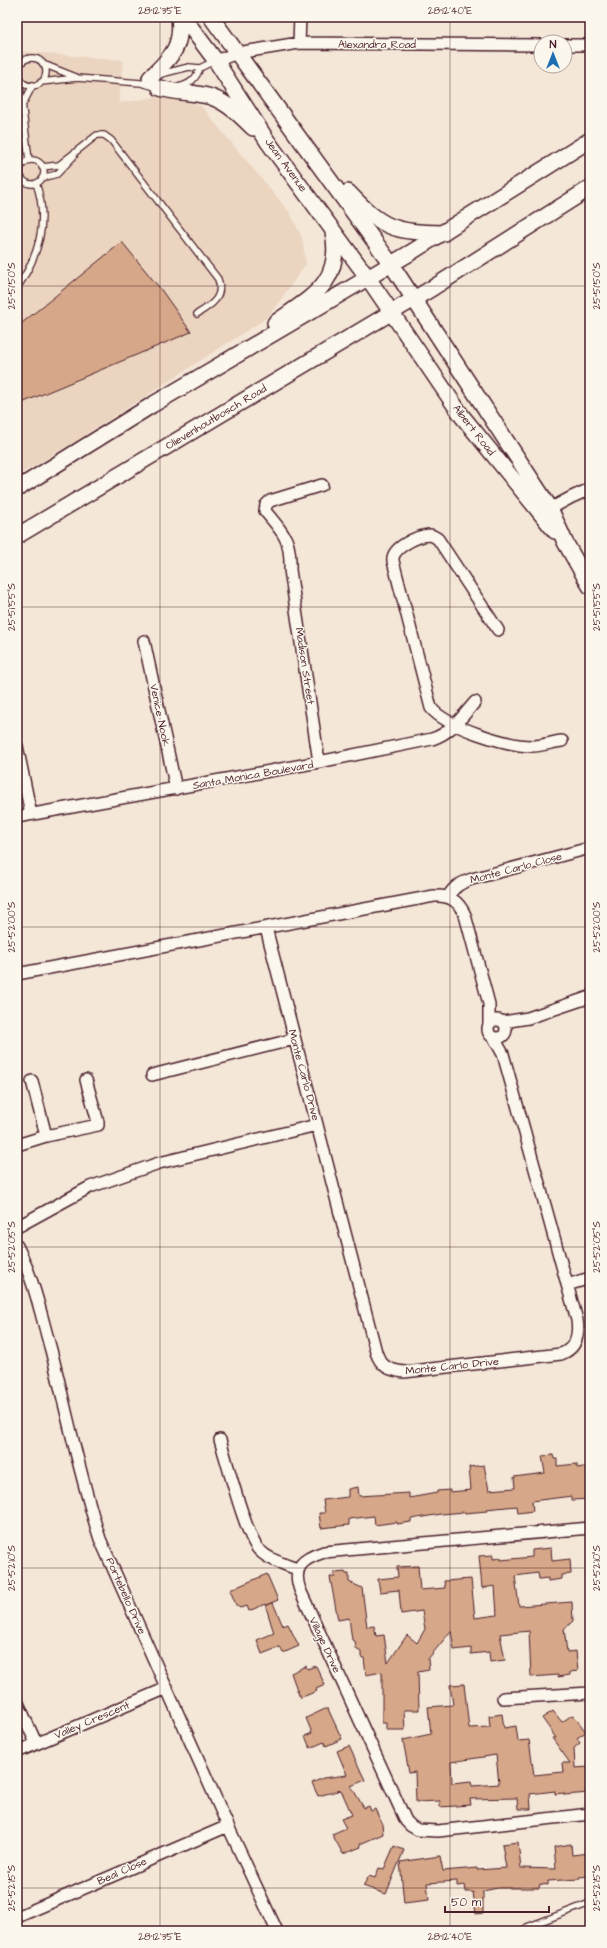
<svg xmlns="http://www.w3.org/2000/svg" width="607" height="1948" viewBox="0 0 607 1948" font-family="'Architects Daughter',sans-serif">
  <rect width="100%" height="100%" fill="#f4e7d8"/>
  <filter id="ink" filterUnits="userSpaceOnUse"><feTurbulence type="fractalNoise" baseFrequency=".025" numOctaves="2"/><feDisplacementMap in="SourceGraphic" scale="8" xChannelSelector="R" yChannelSelector="G"/><feConvolveMatrix kernelMatrix="1 2 1 2 8 2 1 2 1" color-interpolation-filters="sRGB"/></filter>
  <g filter="url(#ink)">
    <path fill="#ebd4c0" d="M17 51 123 60 119 103 163 96 201 106 290 213 302 238 306 264 268 317 76 441 17 476Z"/>
    <path fill="#d6a788" stroke="#4a1f2b" fill-rule="evenodd" d="M122 242 162 291 191 332 17 405V327Z
      M553 1455 554 1459H557V1466L577 1464V1468L590 1466V1499L572 1500V1496L532 1501 533 1511 518 1513 517 1506 486 1509 487 1511 465 1513V1512L441 1514 411 1519V1522L397 1524V1522L375 1525 374 1516 349 1519V1525L321 1528 319 1513H325L323 1500 348 1497V1489L358 1487 359 1496 409 1493V1498L437 1493V1491L450 1490V1492L471 1490 469 1467 484 1465 489 1490 515 1488 514 1477 545 1473 542 1456Z
      M551 1548 552 1561 570 1559 571 1574 562 1575V1579L548 1581V1578L539 1579 538 1573 515 1576 519 1606 572 1602 573 1621 564 1629 567 1652 576 1651 578 1671 570 1672V1675L558 1677V1675L531 1677 529 1631 500 1634 505 1660 490 1662 489 1652 471 1654V1648L454 1650 451 1631 428 1659 429 1670 418 1672 419 1710H404L405 1730H386V1723H382V1672L366 1675 364 1658 361 1657V1652L356 1649 355 1641 352 1640 349 1618 338 1620 330 1577H335L334 1573 345 1572 346 1574H349V1582L362 1588 367 1627 374 1626 376 1636 384 1635 388 1663 407 1635 417 1643 425 1629 422 1611 401 1614 399 1590 380 1592 378 1579 398 1577 397 1567 418 1566 420 1590 445 1588 444 1581 471 1579 475 1618 497 1615 495 1586 482 1588 479 1556 493 1555V1559L501 1558V1560L532 1557V1550Z
      M267 1574 278 1600 266 1605 273 1603 283 1626 288 1624 299 1646 283 1653 280 1647 262 1654 257 1640 274 1633 265 1604 249 1611 247 1606 240 1608 236 1605 230 1590Z
      M306 1666 307 1669 316 1666 325 1685 316 1689 317 1691 300 1698 291 1673Z
      M464 1684 469 1728 490 1727 489 1716 502 1714 504 1728 516 1726 518 1741 529 1740 534 1775 563 1772 562 1763H570L552 1738H556L542 1718 553 1711 562 1722 572 1715 574 1716 586 1732 577 1738 580 1743 574 1748 575 1768 590 1767V1793L564 1795V1793L555 1794V1791L530 1794 531 1809H518L517 1798 470 1799 471 1805 440 1807V1801L416 1802 415 1772 409 1773 403 1740 431 1734 428 1707 453 1705 450 1685ZM496 1755 499 1784 472 1786 471 1781 452 1783 451 1762Z
      M325 1709H328L342 1739 326 1746 324 1742 310 1748 305 1736 312 1733 306 1718Z
      M349 1746 365 1780 351 1786 364 1808 369 1806 371 1811 375 1809 382 1824 383 1834 360 1844 361 1847 343 1854 332 1834 346 1828 341 1819 352 1815 341 1790 318 1796 312 1783 323 1778 347 1775 337 1751Z
      M518 1842 521 1868 556 1869 554 1847 571 1844 572 1855 590 1853V1876L579 1877V1879L548 1881V1885L540 1884 539 1888H498L483 1891V1913L476 1914 473 1892H466L465 1885 457 1886V1881L427 1883 429 1900 404 1903 400 1862 440 1856 443 1871 477 1868V1870L506 1868 502 1844Z
      M394 1846 404 1850 386 1894 363 1886 369 1876 375 1878 379 1868 384 1869Z"/>
    <g fill="none" stroke-linecap="round" stroke-linejoin="round">
      <defs>
        <path id="lane" d="M18 72a14 14 0 1 1 28 0a14 14 0 1 1-28 0Z
          M43 64 76 77
          M161 74 189 67 200 68 214 61
          M19 77 29 160
          M41 82 77 78 141 83 159 88
          M177 87C190 85 196 79 200 68
          M23 104 33 85
          M20 172a12 12 0 1 1 24 0a12 12 0 1 1-24 0Z
          M42 167 59 165 97 135H104L111 140 218 279C224 297 212 305 197 314
          M42 178 57 174 74 156
          M17 288C39 256 49 220 36 183
          M523 1931 527 1927 590 1903"/>
        <path id="street" d="M299 43 300 17
          M565 45H590
          M216 61 237 53 299 43 541 45
          M544 512 572 497 590 489
          M498 630 438 539C435 537 433 535 429 535 417 536 391 548 393 561L431 708C446 727 509 746 532 746 541 746 553 742 562 741
          M144 641 176 789
          M17 746 31 814
          M319 762 290 570C291 539 284 534 265 511L266 505 270 501 322 485
          M17 817 319 762 432 739C451 733 462 717 475 702
          M448 897C454 886 461 883 472 879L590 848
          M266 928 376 1352C381 1367 389 1370 404 1372L561 1354C577 1348 579 1334 577 1320L503 1054 494 1038
          M17 974 434 896C449 895 458 900 465 915L489 1004V1024
          M488 1029a9 9 0 1 1 18 0a9 9 0 1 1-18 0Z
          M503 1022 528 1018 590 997
          M152 1075 295 1039
          M32 1081 46 1136
          M17 1145 46 1136 98 1125V1122L86 1080
          M17 1227 90 1187 159 1163 317 1125
          M17 1246C34 1279 41 1315 51 1350 67 1413 80 1477 100 1539L228 1826 277 1931
          M567 1285 590 1278
          M220 1440C227 1461 246 1537 259 1550 269 1560 284 1564 297 1569
          M590 1528 324 1552C302 1559 292 1567 300 1590L406 1821 411 1826 418 1830 438 1831 590 1814
          M503 1698 590 1693
          M17 1701 36 1743
          M17 1752 167 1688
          M17 1917 228 1826"/>
        <path id="secondary" d="M183 17 216 61 268 142 368 278 462 416 555 531
          M211 17 391 264 550 508 565 542 590 586
          M150 78C170 58 183 48 179 17
          M160 88C176 93 195 92 211 97 228 103 240 115 253 128
          M348 192C383 229 393 232 444 233
          M275 323C311 297 343 283 333 232
          M17 489 152 405 410 253 590 140
          M17 536 434 287 590 188"/>
      </defs>
      <use href="#lane" stroke="#4a1f2b" stroke-width="8"/>
      <use href="#street" stroke="#4a1f2b" stroke-width="14"/>
      <use href="#secondary" stroke="#4a1f2b" stroke-width="18"/>
      <use href="#lane" stroke="#fbf7ec" stroke-width="5.5"/>
      <use href="#street" stroke="#fbf7ec" stroke-width="11"/>
      <use href="#secondary" stroke="#fbf7ec" stroke-width="15"/>
    </g>
  </g>
  <path fill="none" stroke="#4a1f2b" stroke-width="1" stroke-opacity="0.45" d="M160 17V1931M450 17V1931M17 286H590M17 607H590M17 927H590M17 1247H590M17 1568H590M17 1888H590"/>
  <g text-anchor="middle" dominant-baseline="central" stroke-width="3" stroke-linejoin="round" paint-order="stroke">
    <g font-size="11" fill="#4a1f2b" stroke="#fbf7ec">
      <text x="377" y="44">Alexandra Road</text>
      <text transform="translate(286 165) rotate(54)">Jean Avenue</text>
      <text transform="translate(216 417) rotate(-31)">Olievenhoutbosch Road</text>
      <text transform="translate(474 430) rotate(52)">Albert Road</text>
      <text transform="translate(305 666) rotate(81)">Madison Street</text>
      <text transform="translate(160 715) rotate(78)">Venice Nook</text>
      <text transform="translate(253 775) rotate(-10)">Santa Monica Boulevard</text>
      <text transform="translate(516 868) rotate(-15)">Monte Carlo Close</text>
      <text transform="translate(304 1075) rotate(75)">Monte Carlo Drive</text>
      <text transform="translate(452 1366) rotate(-6)">Monte Carlo Drive</text>
      <text transform="translate(126 1596) rotate(66)">Portebello Drive</text>
      <text transform="translate(325 1645) rotate(65)">Village Drive</text>
      <text transform="translate(92 1720) rotate(-23)">Valley Crescent</text>
      <text transform="translate(122 1871) rotate(-24)">Beal Close</text>
    </g>
  </g>
  <rect width="607" height="1948" fill="none" stroke="#fbf7ec" stroke-width="44"/>
  <g transform="translate(553 54)"><circle r="19" fill="#fbf7ec" stroke="#b4a19f"/>
  <path d="M0-3L7 15L0 10L-7 15Z" fill="#1f6fb2"/>
  <text y="-6" font-size="11" font-weight="bold" text-anchor="middle" fill="#4a1f2b">N</text>
  </g>
  <path d="M445 1906v6h104v-6" fill="none" stroke="#4a1f2b" stroke-width="2"/>
  <text x="451" y="1906" font-size="12" fill="#4a1f2b" stroke="#fbf7ec" stroke-width="3" paint-order="stroke">50 m</text>
  <rect x="22" y="22" width="563" height="1904" fill="none" stroke="#4a1f2b" stroke-width="1.5"/>
  <g font-size="10" text-anchor="middle" fill="#4a1f2b">
    <text x="160" y="14">28°12'35"E</text>
    <text x="450" y="14">28°12'40"E</text>
    <text transform="translate(11 286) rotate(-90)" y="4">25°51'50"S</text>
    <text transform="translate(596 286) rotate(-90)" y="4">25°51'50"S</text>
    <text transform="translate(11 607) rotate(-90)" y="4">25°51'55"S</text>
    <text transform="translate(596 607) rotate(-90)" y="4">25°51'55"S</text>
    <text transform="translate(11 927) rotate(-90)" y="4">25°52'00"S</text>
    <text transform="translate(596 927) rotate(-90)" y="4">25°52'00"S</text>
    <text transform="translate(11 1247) rotate(-90)" y="4">25°52'05"S</text>
    <text transform="translate(596 1247) rotate(-90)" y="4">25°52'05"S</text>
    <text transform="translate(11 1568) rotate(-90)" y="4">25°52'10"S</text>
    <text transform="translate(596 1568) rotate(-90)" y="4">25°52'10"S</text>
    <text transform="translate(11 1888) rotate(-90)" y="4">25°52'15"S</text>
    <text transform="translate(596 1888) rotate(-90)" y="4">25°52'15"S</text>
    <text x="160" y="1940">28°12'35"E</text>
    <text x="450" y="1940">28°12'40"E</text>
  </g>
</svg>
